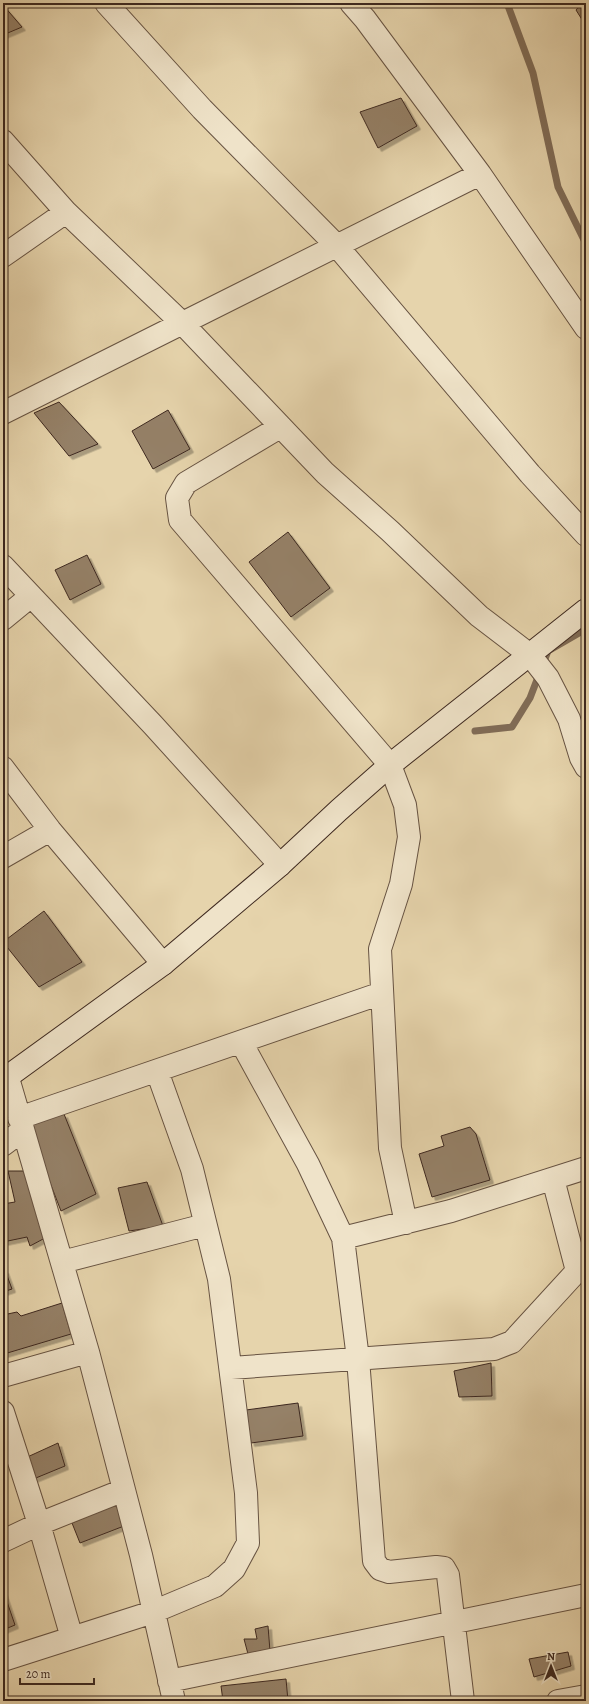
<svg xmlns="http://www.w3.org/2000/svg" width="589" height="1704" viewBox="0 0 589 1704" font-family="Alegreya,serif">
  <defs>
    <filter id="shadow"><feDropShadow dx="3.5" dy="3.5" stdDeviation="0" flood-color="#0004"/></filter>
  </defs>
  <rect width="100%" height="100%" fill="#e6d4ac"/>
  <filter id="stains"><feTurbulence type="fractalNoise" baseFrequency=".005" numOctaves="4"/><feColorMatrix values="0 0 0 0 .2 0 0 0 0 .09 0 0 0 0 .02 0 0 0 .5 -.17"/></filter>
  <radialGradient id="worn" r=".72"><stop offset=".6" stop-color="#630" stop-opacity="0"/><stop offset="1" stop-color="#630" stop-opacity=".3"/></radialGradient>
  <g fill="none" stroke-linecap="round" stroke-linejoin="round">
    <path stroke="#806c57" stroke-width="7" d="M507 3 533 73 558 187 586 244
      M475 731 512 727 530 698 548 651 586 629"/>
  </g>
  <path fill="#958168" stroke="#3d281f" filter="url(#shadow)" d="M582 3H586V26L576 10Z
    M3 5 22 27 3 35Z
    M401 98 417 126 378 148 360 112Z
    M59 402 98 444 69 456 34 413Z
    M168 410 190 449 153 469 132 431Z
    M288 532 330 588 291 617 249 562Z
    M87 555 101 584 70 600 55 570Z
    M44 911 82 962 39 987 3 942Z
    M64 1114 96 1194 61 1211 28 1126Z
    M470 1127 476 1134 490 1180 432 1197 419 1154 444 1146 441 1136Z
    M8 1171H25L45 1238 30 1246 27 1237 3 1242V1204L15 1202Z
    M147 1182 163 1226 129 1231 118 1188Z
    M3 1270H5L12 1289 3 1292Z
    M62 1303 71 1334 4 1354 3 1315 17 1312 21 1316Z
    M491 1363 492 1396 459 1397 454 1371Z
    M298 1403 303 1436 251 1443 246 1410Z
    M58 1443 65 1466 31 1480 23 1459Z
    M116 1504 124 1526 80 1543 72 1523Z
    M3 1590 15 1625 3 1630Z
    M268 1626 270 1651 248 1654 244 1639H257L255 1629Z
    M568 1652 571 1666 534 1677 529 1659Z
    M286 1679 288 1701H223L221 1686Z"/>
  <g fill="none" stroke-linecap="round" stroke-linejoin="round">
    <defs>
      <path id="street" d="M106 3 202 109 337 246 530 474 586 535
        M351 3 365 19 480 174 586 328
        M3 141 66 212
        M3 256 66 212 183 324 325 473 390 531 479 616 530 655 548 678 569 719 581 758 586 767
        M3 413 480 174
        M280 427 186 483 177 498 180 520 390 765 405 805 409 837 401 884 380 949 390 1148 406 1223
        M3 566 153 725 280 865
        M3 619 31 596
        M3 768 50 830 163 964
        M3 857 50 830
        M241 1042 308 1164 343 1238 358 1359 374 1561 380 1569 389 1572 436 1567 444 1568 448 1575 463 1701
        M8 1078 88 1352 141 1555 174 1701
        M19 1118 382 993
        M3 1145 23 1130
        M553 1179 577 1271
        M343 1238 451 1211 586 1168
        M62 1262 205 1225
        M231 1368 494 1349 512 1342 577 1271 586 1269
        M3 1376 88 1352
        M3 1412 39 1524 72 1638
        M3 1541 39 1524 124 1490
        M3 1660 153 1612 215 1586 234 1569 248 1543 246 1493 219 1279 192 1169 157 1071
        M169 1681 586 1595
        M558 1701 586 1696"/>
      <path id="secondary" d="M3 1080 163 964 280 865 339 810 390 765 586 610"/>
    </defs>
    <use href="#street" stroke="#675342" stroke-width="24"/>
    <use href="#secondary" stroke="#3d281f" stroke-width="24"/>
    <use href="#street" stroke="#efe3c9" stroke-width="22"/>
    <use href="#secondary" stroke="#efe3c9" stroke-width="22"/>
  </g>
  <rect width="589" height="1704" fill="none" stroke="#e6d4ac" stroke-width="16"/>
  <rect x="4" y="4" width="581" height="1696" fill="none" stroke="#3d281f" stroke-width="2"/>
  <rect x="8" y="8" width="573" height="1688" fill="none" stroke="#3d281f"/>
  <g transform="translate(551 1666)" stroke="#efe3c9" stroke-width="3" paint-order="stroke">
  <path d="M0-3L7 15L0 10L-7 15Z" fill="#3d281f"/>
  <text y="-6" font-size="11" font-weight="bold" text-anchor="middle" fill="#3d281f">N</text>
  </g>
  <path d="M20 1678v6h74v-6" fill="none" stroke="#3d281f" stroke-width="2"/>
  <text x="26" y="1678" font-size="12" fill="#3d281f" stroke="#efe3c9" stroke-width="3" paint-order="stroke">20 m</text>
  <rect width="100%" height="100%" filter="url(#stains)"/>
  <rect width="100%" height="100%" fill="url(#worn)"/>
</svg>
